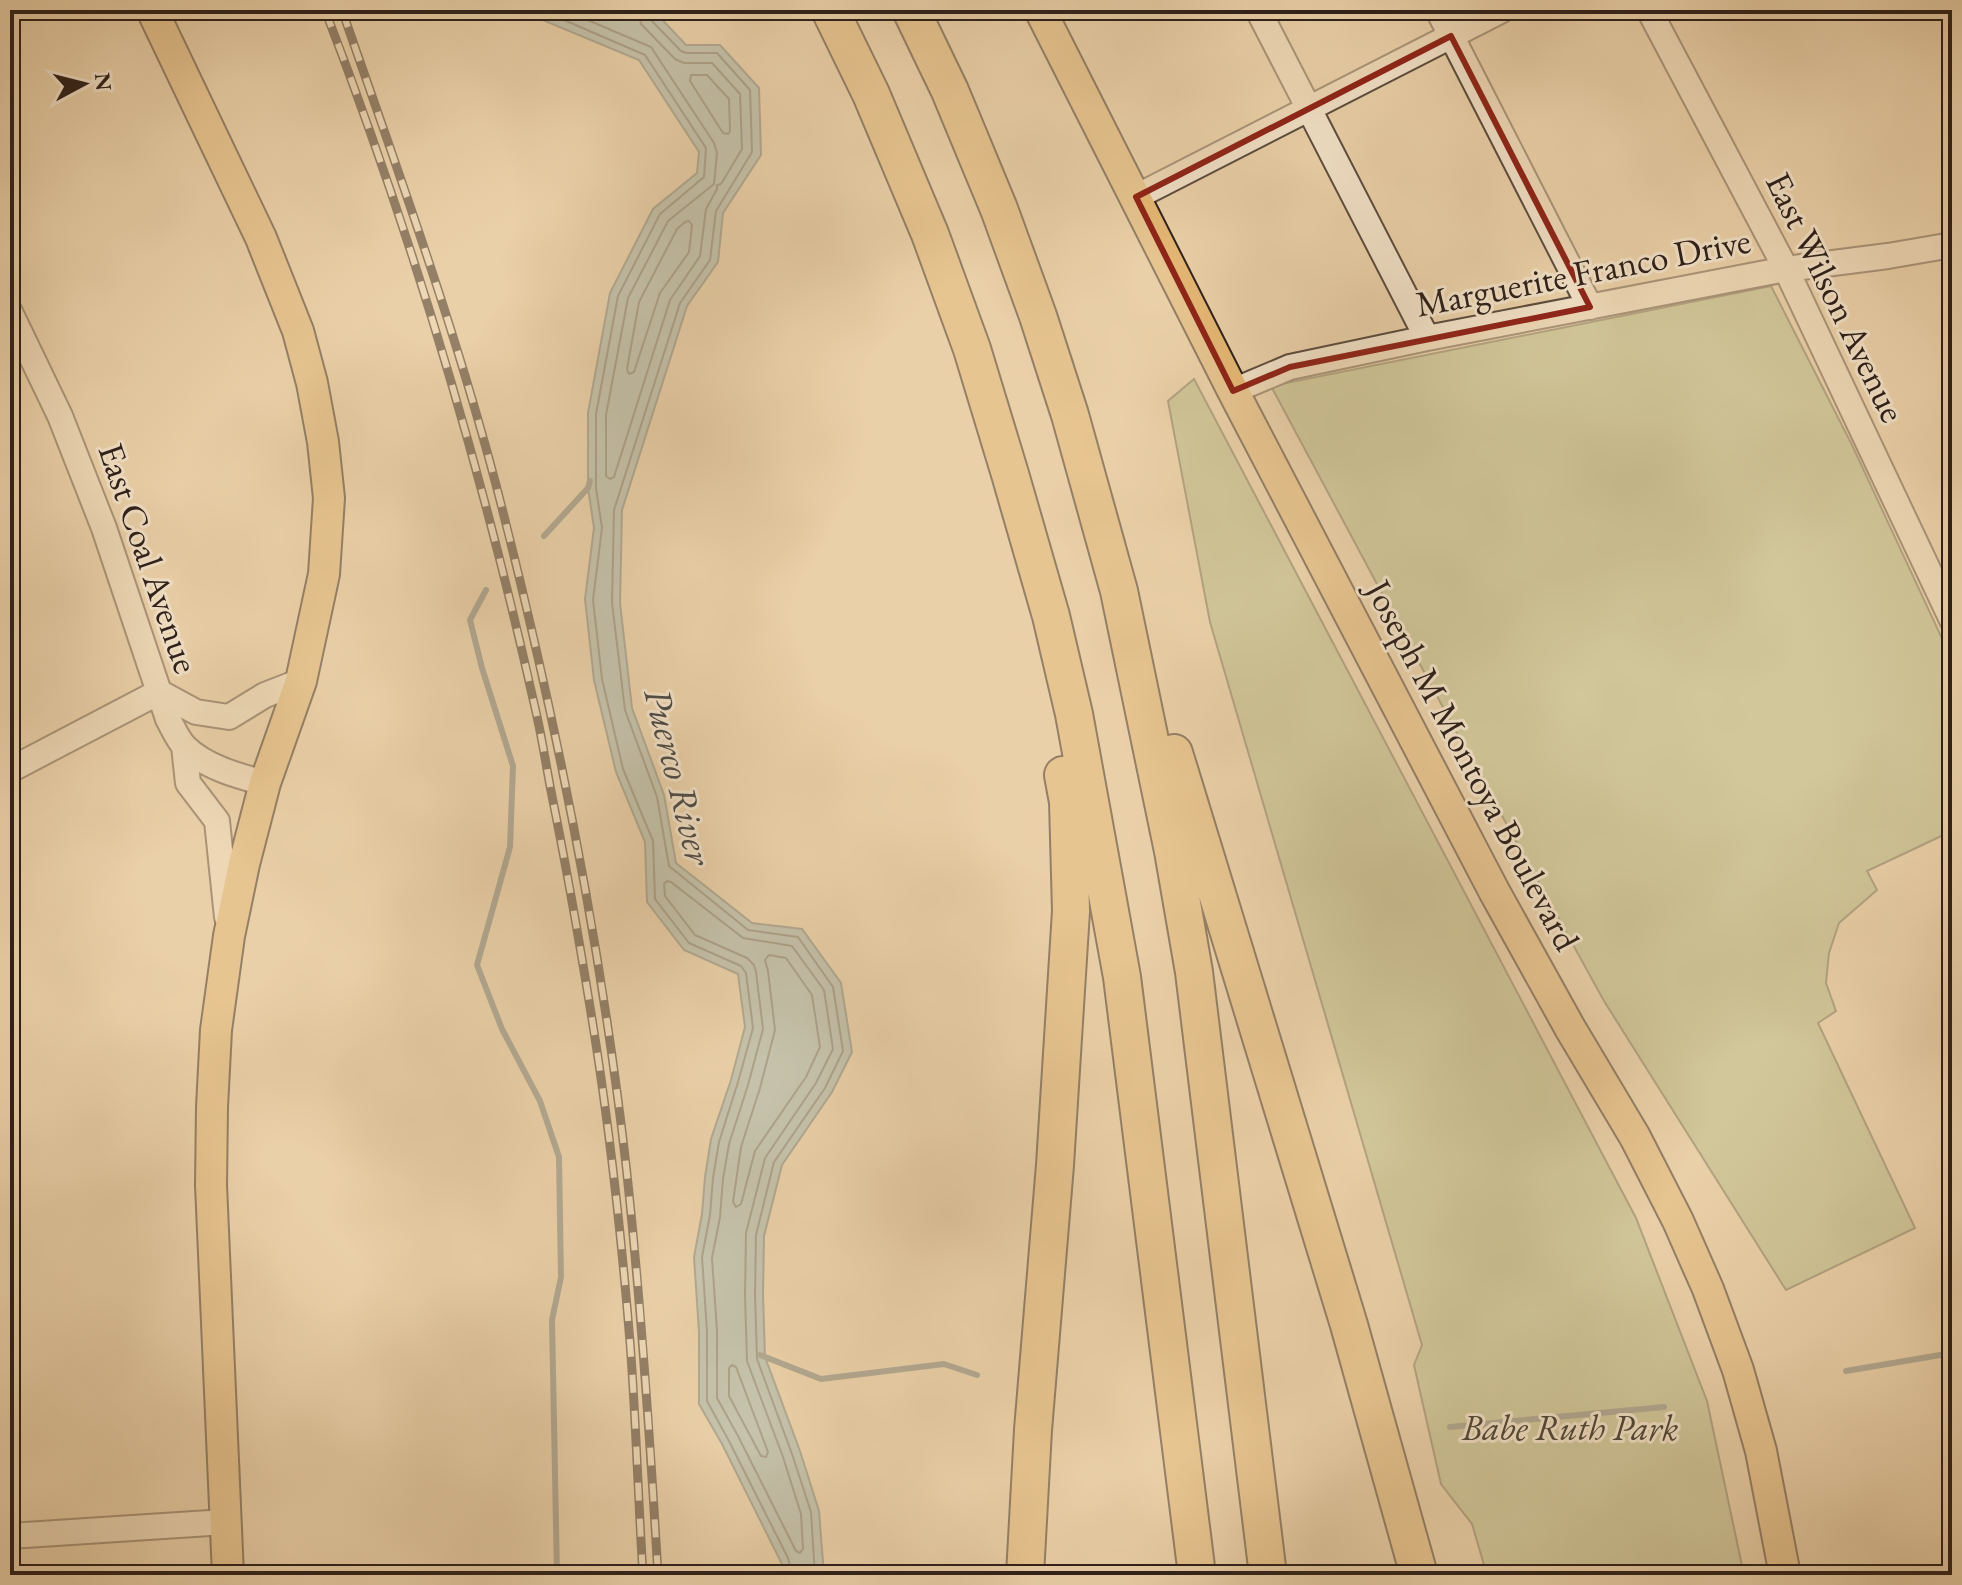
<svg xmlns="http://www.w3.org/2000/svg" width="1962" height="1585" viewBox="0 0 1962 1585" font-family="'EB Garamond',serif">
  <rect width="100%" height="100%" fill="#ead0a8"/>
  <filter id="stains"><feTurbulence type="fractalNoise" baseFrequency=".0025" numOctaves="4"/><feColorMatrix values="0 0 0 0 .2 0 0 0 0 .09 0 0 0 0 .02 0 0 0 .5 -.17"/></filter>
  <radialGradient id="worn" r=".72"><stop offset=".6" stop-color="#630" stop-opacity="0"/><stop offset="1" stop-color="#630" stop-opacity=".3"/></radialGradient>
  <path fill="#b4bc8a" stroke="#716e52" stroke-width="2" d="M1771 286 1852 445 1952 660V831L1867 871 1877 890 1839 923 1829 953 1826 983 1836 1011 1818 1023 1915 1228 1786 1290 1604 1001 1468 754 1271 386Z
    M1194 379 1636 1218 1707 1401 1744 1575H1487L1472 1524 1441 1484 1414 1365 1422 1345 1210 622 1168 401Z"/>
  <path fill="#9bb4b2" stroke="#6f7975" stroke-width="2" d="M529 10H653L686 45H720L759 88 761 155 723 213 718 262 687 306 622 510 620 603 632 708 664 795 676 863 752 923 802 929 841 983 852 1052 832 1092 782 1165 764 1236 763 1295 765 1357 800 1451 819 1511 824 1575H785L781 1562 722 1444 699 1404V1332L694 1257 702 1214 705 1177 711 1139 731 1080 745 1027 738 974 684 950 647 902 645 842 616 772 594 680 585 599 594 528 588 488V413L610 293 653 209 697 173 699 152 639 60 540 19Z"/>
  <g fill="none" stroke-linecap="round" stroke-linejoin="round">
    <path stroke="#646a66" stroke-width="2" d="M541 10 645 55 706 148 704 177 660 214 618 296 596 414V488L602 528 593 600 602 679 623 769 653 841 655 899 689 943 741 966 746 973 753 1028 738 1082 719 1142 713 1178 710 1215 702 1257 707 1331V1401L729 1441 788 1558 792 1575
      M564 10 651 47 714 143 717 153 714 184 668 221 628 298 606 415V476L610 479 614 477 670 300 700 256 706 209 717 189V185L721 184 742 149 740 94 712 63H684L675 59 641 24 638 10
      M648 10 650 19 681 51 686 53H717L750 90 752 152 716 211 710 260 680 303 614 510 612 603 625 710 657 797 669 866 748 930 798 937 833 987 843 1051 825 1088 774 1162 756 1235 755 1295 757 1359 792 1454 811 1512 815 1575
      M691 75H707L729 99 730 131 728 134 723 133 690 81Z
      M689 221 692 225 689 252 660 293 634 372 629 374 627 369 639 302 677 229 685 222Z
      M667 881 671 882 743 938 792 946 824 990 833 1049 816 1083 765 1158 746 1233 745 1295 747 1361 783 1457 801 1514 803 1549 800 1553 796 1551 738 1436 717 1398V1331L712 1258 720 1217 723 1179 729 1144 748 1085 763 1029 756 972 754 965 747 958 695 935 665 896 664 884Z
      M769 955 786 958 812 995 820 1047 806 1077 755 1151 741 1204 736 1207 733 1202 741 1147 760 1088 775 1030 768 971 765 960Z
      M732 1365 736 1367 768 1452 766 1457 761 1456 729 1396V1368Z"/>
    <path stroke="#6f7975" stroke-width="6" d="M544 536 588 488 590 481
      M486 590 470 620 482 668 513 766 510 847 477 965 502 1029 540 1101 559 1157 561 1277 552 1320 557 1575
      M760 1355 821 1379 944 1364 977 1375
      M1846 1371 1952 1353
      M1450 1427 1664 1407"/>
    <defs>
      <path id="minor" d="M1258 10 1427 338
        M1438 10 1590 307
        M1649 10 1786 269 1952 620
        M1136 197 1502 10
        M10 312 60 416 104 528 168 719C173 728 178 740 185 747 205 767 238 776 265 783
        M1233 391 1290 367 1427 338 1786 269 1888 256 1952 245
        M159 692 196 712 229 717 265 695 301 681
        M184 746 188 783 217 821 227 917
        M10 770 159 692
        M10 1536 225 1522"/>
      <path id="major" d="M152 10 261 238 298 331 312 383 323 442 329 498 324 574 301 681 265 783 244 864 229 936 216 1030 212 1107 211 1185 228 1575
        M1040 10 1233 391 1494 891 1570 1028 1635 1137 1678 1221 1708 1289 1738 1370 1761 1451 1785 1575"/>
      <path id="highway" d="M830 10 871 94 930 234 972 349 1010 474 1051 616 1074 714 1122 977 1197 1575
        M911 10 950 91 999 209 1038 316 1070 415 1119 591 1173 851 1194 972 1268 1575
        M1174 753 1349 1325 1419 1575
        M1025 1575 1033 1430 1055 1165 1071 911 1068 802 1063 775"/>
    </defs>
    <use href="#minor" stroke="#5d4c3e" stroke-width="28"/>
    <use href="#major" stroke="#2e201a" stroke-width="34"/>
    <use href="#highway" stroke="#2e201a" stroke-width="40"/>
    <use href="#minor" stroke="#f1e0c6" stroke-width="24"/>
    <use href="#major" stroke="#e5b874" stroke-width="30"/>
    <use href="#highway" stroke="#e5b874" stroke-width="36"/>
    <defs>
      <path id="rail" d="M325 10C413 238 483 473 536 712 542 738 546 765 551 791 566 865 579 939 591 1013 609 1122 621 1232 630 1342 636 1419 638 1497 643 1575
        M342 10C400 177 461 344 504 516 558 729 601 947 626 1165 641 1302 650 1438 658 1575"/>
    </defs>
    <use href="#rail" stroke="#2e201a" stroke-width="9"/>
    <use href="#rail" stroke="#f1e0c6" stroke-width="6" stroke-dasharray="18" stroke-linecap="butt"/>
  </g>
  <path d="M0 0H1962V1585H0ZM1451 36 1590 307 1290 367 1233 391 1136 197Z" fill="#ead0a8" fill-opacity=".55" fill-rule="evenodd"/>
  <path fill="none" stroke="#8f2418" stroke-width="6" stroke-linejoin="round" d="M1451 36 1590 307 1290 367 1233 391 1136 197Z"/>
  <g text-anchor="middle" dominant-baseline="central" stroke-width="6" stroke-linejoin="round" paint-order="stroke">
    <g font-size="36" fill="#2e201a" stroke="#f1e0c6">
      <text transform="translate(1583 272) rotate(-11)">Marguerite Franco Drive</text>
      <text transform="translate(1836 297) rotate(64)">East Wilson Avenue</text>
      <text transform="translate(149 558) rotate(71)">East Coal Avenue</text>
      <text transform="translate(1473 765) rotate(62)">Joseph M Montoya Boulevard</text>
    </g>
    <g font-size="36" font-style="italic" fill="#504736" stroke="#f1e0c6">
      <text x="1570" y="1427">Babe Ruth Park</text>
    </g>
    <g font-size="38" font-style="italic" fill="#4f4c48" stroke="#f1e0c6">
      <text transform="translate(679 776) rotate(76)">Puerco River</text>
    </g>
  </g>
  <rect width="1962" height="1585" fill="none" stroke="#ead0a8" stroke-width="40"/>
  <rect x="12" y="12" width="1938" height="1561" fill="none" stroke="#2e201a" stroke-width="4"/>
  <rect x="20" y="20" width="1922" height="1545" fill="none" stroke="#2e201a" stroke-width="2"/>
  <g transform="translate(84 84) rotate(83)" stroke="#f1e0c6" stroke-width="6" paint-order="stroke">
  <path d="M0-6L14 30L0 20L-14 30Z" fill="#2e201a"/>
  <text y="-12" font-size="22" font-weight="bold" text-anchor="middle" fill="#2e201a">N</text>
  </g>
  <rect width="100%" height="100%" filter="url(#stains)"/>
  <rect width="100%" height="100%" fill="url(#worn)"/>
</svg>
